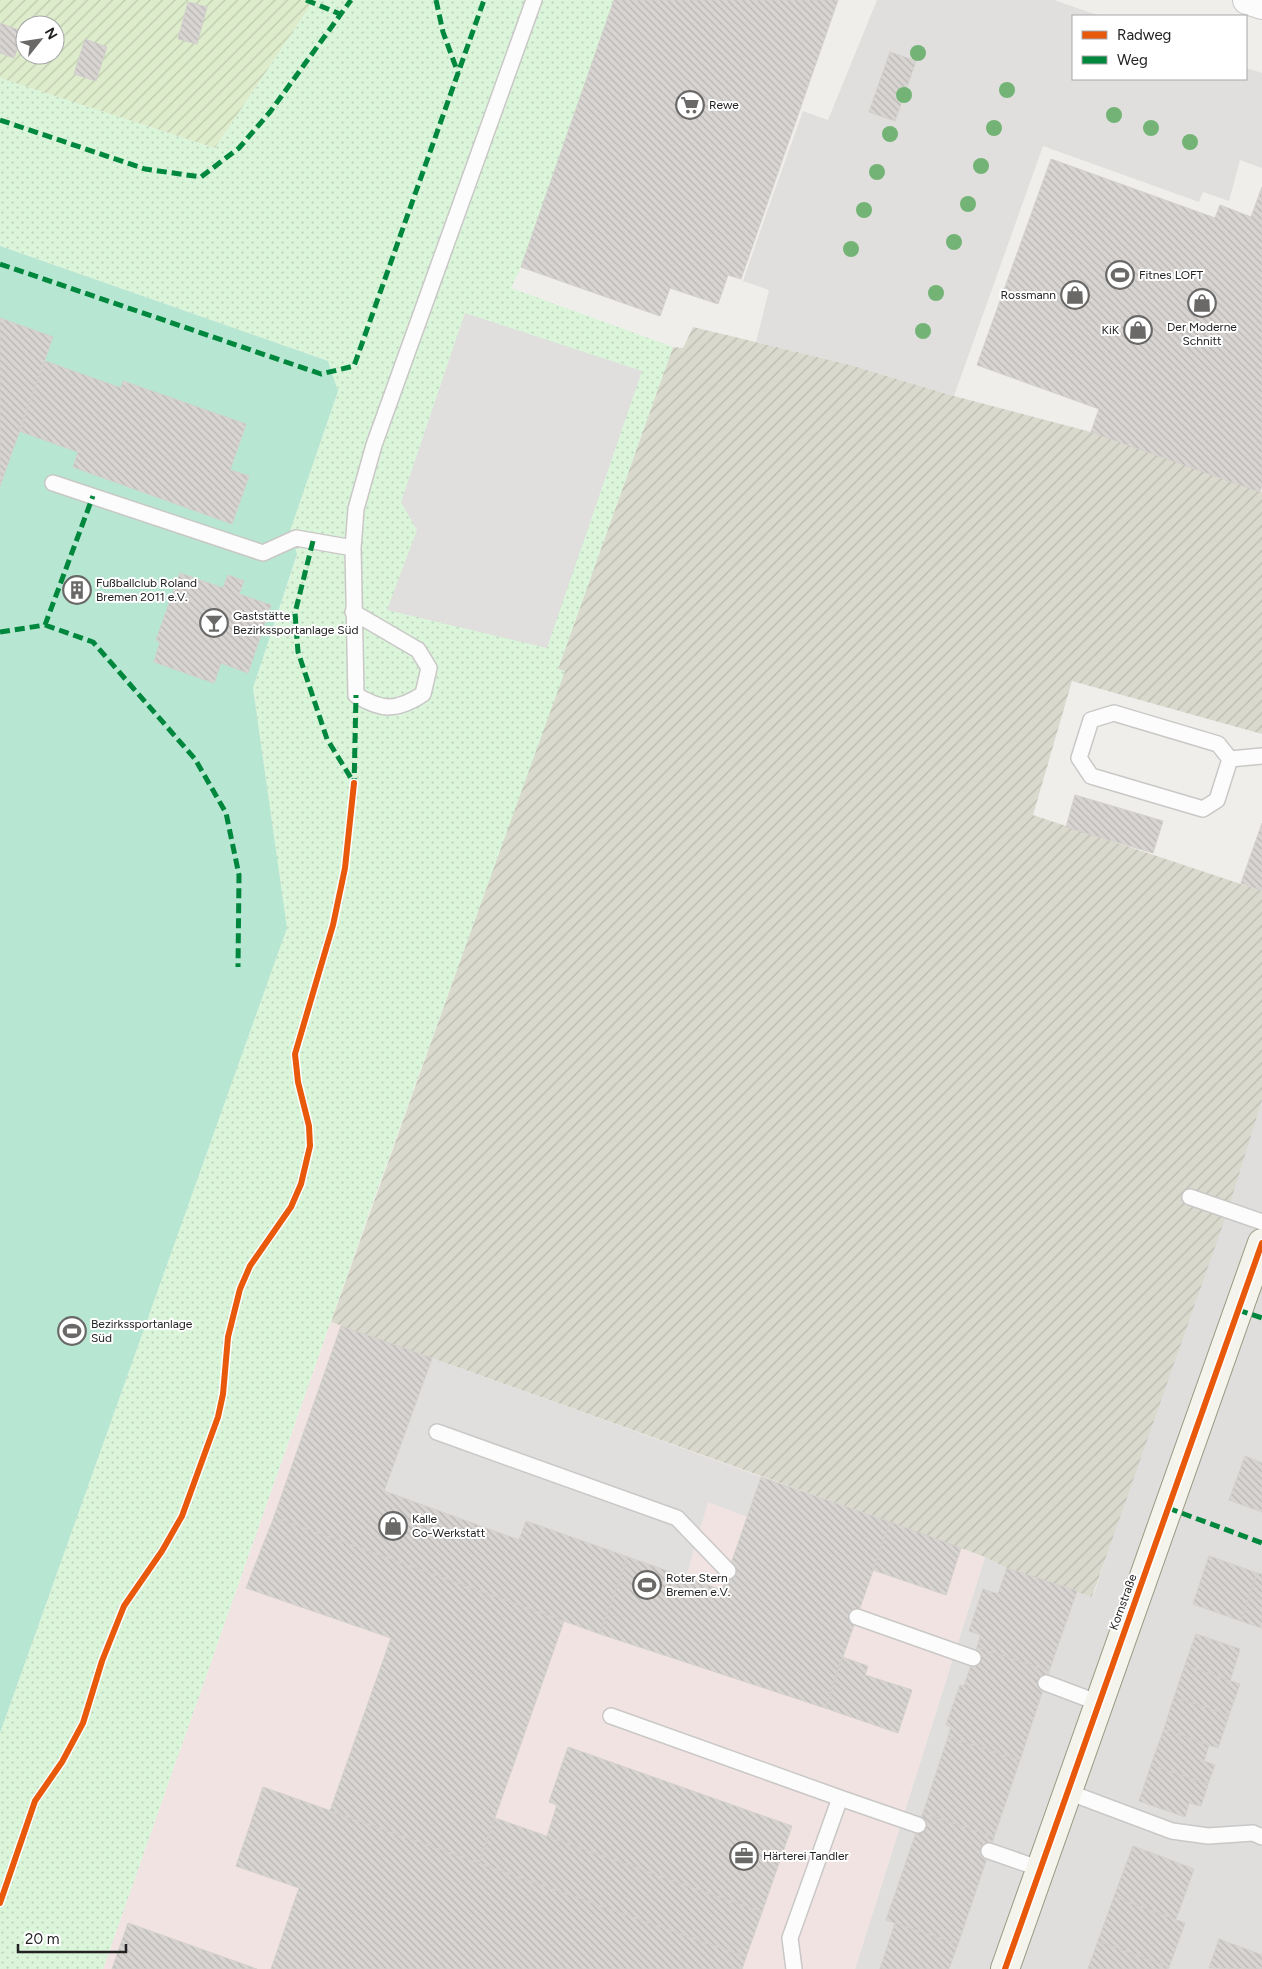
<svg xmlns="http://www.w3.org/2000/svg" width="1262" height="1969" viewBox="0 0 1262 1969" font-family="Figtree,sans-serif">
  <defs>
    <pattern id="construction-furrows" width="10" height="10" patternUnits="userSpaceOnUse" patternTransform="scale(1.25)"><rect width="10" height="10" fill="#d9d9cd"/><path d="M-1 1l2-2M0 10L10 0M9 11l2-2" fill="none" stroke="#babab0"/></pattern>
    <pattern id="park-dots" width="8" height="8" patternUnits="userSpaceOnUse" patternTransform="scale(1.25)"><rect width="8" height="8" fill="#daf5da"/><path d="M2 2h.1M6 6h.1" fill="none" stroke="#bbd2bb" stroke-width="1.8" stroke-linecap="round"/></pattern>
    <pattern id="garden-furrows" width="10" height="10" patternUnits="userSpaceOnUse" patternTransform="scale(1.25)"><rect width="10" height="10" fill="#ddeccb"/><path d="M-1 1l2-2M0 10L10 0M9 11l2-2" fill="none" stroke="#bdcaae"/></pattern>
    <pattern id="building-back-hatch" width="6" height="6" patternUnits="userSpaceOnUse" patternTransform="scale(1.25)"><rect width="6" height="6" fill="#d7d4d2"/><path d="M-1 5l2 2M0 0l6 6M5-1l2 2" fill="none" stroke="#b8b6b4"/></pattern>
  </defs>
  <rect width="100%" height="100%" fill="#f0eeeb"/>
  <path fill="#dfdedc" d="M1262 1085V1969H855L985 1557 1007 1568 1093 1597Z"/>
  <path fill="#f1e3e1" d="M331 1322 985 1557 855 1969H103Z"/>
  <path fill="url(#construction-furrows)" d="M693 327 851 365 954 396 1091 432 1262 492V734L1072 681 1033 815 1262 891V1100L1228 1210 1092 1597 1007 1568 985 1557 890 1522 331 1322 564 671 558 669 673 347 683 348Z"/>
  <path fill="url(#park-dots)" d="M314 0H614L521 267 511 288 673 347 558 669 565 671 370 1210 103 1969H0V1733L287 928 253 688 297 555 290 531 338 391 328 361 0 246V78L215 148Z"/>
  <path fill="url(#garden-furrows)" fill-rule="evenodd" d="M0 0H314L215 148 0 78ZM25 25H55V55H25Z"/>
  <path fill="#b7e6d2" d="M0 246 328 361 338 391 290 531 297 554 253 688 287 928 0 1733Z"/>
  <path fill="#e0dfde" d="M877 0H1054L1100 16H1073V79H1246V68L1262 73V168L1240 160 1229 201 1203 192 1199 202 1043 146 954 396 851 365 756 342 769 290 743 281 769 206 803 111 828 120Z
    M465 313 642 371 547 648 387 610 417 530 401 502Z
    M432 1358 761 1477 747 1517 708 1502 686 1577 526 1521 519 1540 384 1491Z"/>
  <path fill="url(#building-back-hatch)" stroke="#d3d0cc" d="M614 0H838L741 279 728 275 718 304 670 288 660 316 521 267Z
    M188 2 207 7 197 44 178 39Z
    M0 23 24 32 14 58 0 53Z
    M85 39 107 47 96 81 74 74Z
    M890 52 916 61 895 121 869 112Z
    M1051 159 1215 218 1220 205 1251 217 1262 187V485L1260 492 1091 432 1099 409 977 365Z
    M0 318 53 337 0 486Z
    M45 361 121 388 123 381 246 424 230 470 249 476 232 524 73 467 78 452 19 431Z
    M180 573 223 588 228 575 244 581 239 594 271 605 248 673 221 663 214 683 154 662 160 642 156 640Z
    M72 583 85 584 83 601 68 596Z
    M1075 795 1163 821 1153 853 1066 827Z
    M1262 823V891L1241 883Z
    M341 1326 432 1358 384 1491 519 1540 526 1521 628 1557 600 1634 274 1517Z
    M1245 1456 1262 1463V1512L1229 1500Z
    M761 1477 890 1522 825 1708 600 1634 628 1557 722 1590Z
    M274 1517 564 1621 479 1863 330 1811 391 1638 246 1588Z
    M890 1522 961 1548 946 1595 873 1570Z
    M1209 1556 1257 1573 1241 1621 1193 1604Z
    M1007 1568 1077 1591 1049 1671 977 1647 981 1635 969 1631 983 1589 998 1594Z
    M1257 1573 1262 1574V1628L1241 1621Z
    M1196 1634 1240 1649 1230 1681 1185 1665Z
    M977 1647 1049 1671 1020 1760 948 1737 951 1727 946 1725 960 1685 964 1686Z
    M842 1657 868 1666 865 1675 912 1690 898 1733 825 1708Z
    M1185 1665 1240 1684 1229 1715 1174 1697Z
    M1174 1697 1229 1715 1218 1748 1164 1729Z
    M1164 1729 1209 1745 1204 1761 1215 1765 1208 1784 1151 1765Z
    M948 1737 1020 1760 994 1837 923 1813Z
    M568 1747 792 1826 762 1912 547 1836 557 1805 549 1802Z
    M1151 1765 1208 1784 1201 1806 1189 1803 1185 1817 1139 1801Z
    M263 1787 746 1957 742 1969H271L299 1888 236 1866Z
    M923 1813 994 1837 958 1944 886 1920Z
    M495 1818 762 1912 746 1957 479 1863Z
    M1133 1846 1194 1869 1176 1919 1114 1897Z
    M1114 1897 1185 1923 1169 1967 1098 1941Z
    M128 1923 257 1969H112Z
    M895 1923 958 1944 949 1969H880Z
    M1219 1939 1262 1955V1969L1209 1968Z
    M1098 1941 1169 1967 1168 1969H1088Z"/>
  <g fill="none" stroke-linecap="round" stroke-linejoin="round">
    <defs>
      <path id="lane" d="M53 483 263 553 296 538 353 548
        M353 612 418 650 429 668 423 694C397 711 382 711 356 695L353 548 356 509 374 445 534 0
        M1114 713 1218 744 1230 759 1217 800 1203 809 1091 776 1079 758 1091 720Z
        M1230 759 1262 756
        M1190 1197 1262 1222
        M437 1432 677 1518 728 1571
        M857 1617 973 1658
        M1046 1683 1099 1703
        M611 1716 840 1798 790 1938 794 1969
        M1068 1792 1172 1831 1208 1836 1253 1833 1262 1837
        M840 1798 918 1825
        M989 1851 1041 1869"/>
      <path id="street" d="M1247 0 1262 5"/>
      <path id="secondary" d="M1005 1969 1262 1243"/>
    </defs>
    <use href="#lane" stroke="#c9c8c7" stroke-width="18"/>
    <use href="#street" stroke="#c9c8c7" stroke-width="30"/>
    <use href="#secondary" stroke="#999a82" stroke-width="30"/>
    <use href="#lane" stroke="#fdfcfc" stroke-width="15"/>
    <use href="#street" stroke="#fdfcfc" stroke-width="28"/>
    <use href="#secondary" stroke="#f4f4ed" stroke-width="28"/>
    <path stroke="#00873e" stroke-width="5" stroke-dasharray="10 5" stroke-linecap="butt" d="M306 0 340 14
      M436 0 443 32 458 73
      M0 120 145 169 201 177 239 148 270 112 351 0
      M0 264 321 374 354 366 484 0
      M313 541 295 613 298 652 327 739 354 783
      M45 625 93 642 195 759 226 813 239 875 238 967
      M0 632 45 625 93 496
      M354 788 356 695
      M1238 1310 1262 1318
      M1168 1508 1262 1543"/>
    <defs>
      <path id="cycleway" d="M0 1903 35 1801 62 1762 83 1723 102 1661 124 1606 162 1551 182 1516 218 1417 223 1394 228 1337 240 1289 250 1266 291 1207 301 1184 310 1146 309 1126 298 1082 295 1054 333 925 345 868 354 783
        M1005 1969 1262 1243"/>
    </defs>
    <use href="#cycleway" stroke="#fff" stroke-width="9"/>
    <use href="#cycleway" stroke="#e8590c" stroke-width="6"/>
  </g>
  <g fill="#73b476">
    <circle cx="918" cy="53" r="8"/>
    <circle cx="1007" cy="90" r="8"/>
    <circle cx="904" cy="95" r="8"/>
    <circle cx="1114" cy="115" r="8"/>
    <circle cx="994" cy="128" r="8"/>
    <circle cx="1151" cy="128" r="8"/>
    <circle cx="890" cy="134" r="8"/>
    <circle cx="1190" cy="142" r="8"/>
    <circle cx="981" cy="166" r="8"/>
    <circle cx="877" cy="172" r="8"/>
    <circle cx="968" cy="204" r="8"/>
    <circle cx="864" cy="210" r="8"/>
    <circle cx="954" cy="242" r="8"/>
    <circle cx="851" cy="249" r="8"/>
    <circle cx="936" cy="293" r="8"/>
    <circle cx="923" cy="331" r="8"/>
  </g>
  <defs>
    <symbol id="supermarket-ring" viewBox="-11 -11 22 22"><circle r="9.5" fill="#fff" stroke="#6a6968" stroke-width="1.5"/><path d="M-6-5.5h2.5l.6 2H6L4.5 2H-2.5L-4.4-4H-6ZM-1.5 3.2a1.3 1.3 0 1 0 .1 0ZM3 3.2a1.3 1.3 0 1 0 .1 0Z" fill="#6a6968"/></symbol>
    <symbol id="stadium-ring" viewBox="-11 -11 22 22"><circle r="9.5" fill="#fff" stroke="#6a6968" stroke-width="1.5"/><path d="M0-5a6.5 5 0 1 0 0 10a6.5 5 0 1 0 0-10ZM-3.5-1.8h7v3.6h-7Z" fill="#6a6968"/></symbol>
    <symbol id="shop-ring" viewBox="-11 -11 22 22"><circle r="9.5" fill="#fff" stroke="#6a6968" stroke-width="1.5"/><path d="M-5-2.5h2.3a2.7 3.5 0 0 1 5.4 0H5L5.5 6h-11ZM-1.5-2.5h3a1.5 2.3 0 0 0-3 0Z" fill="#6a6968"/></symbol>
    <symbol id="building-ring" viewBox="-11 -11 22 22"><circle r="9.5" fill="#fff" stroke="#6a6968" stroke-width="1.5"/><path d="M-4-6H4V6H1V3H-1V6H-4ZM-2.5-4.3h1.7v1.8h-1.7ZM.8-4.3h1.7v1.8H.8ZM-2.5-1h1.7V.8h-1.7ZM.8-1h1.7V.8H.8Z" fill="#6a6968"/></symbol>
    <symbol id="bar-ring" viewBox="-11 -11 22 22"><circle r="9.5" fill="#fff" stroke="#6a6968" stroke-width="1.5"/><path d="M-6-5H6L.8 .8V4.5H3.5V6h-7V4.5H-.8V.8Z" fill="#6a6968"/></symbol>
    <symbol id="office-ring" viewBox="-11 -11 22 22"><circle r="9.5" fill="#fff" stroke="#6a6968" stroke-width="1.5"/><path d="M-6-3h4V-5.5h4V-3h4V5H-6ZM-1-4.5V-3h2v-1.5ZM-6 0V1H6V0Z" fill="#6a6968"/></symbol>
  </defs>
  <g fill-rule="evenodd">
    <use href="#supermarket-ring" x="674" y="89" width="32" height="32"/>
    <use href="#stadium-ring" x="1104" y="259" width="32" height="32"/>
    <use href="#shop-ring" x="1059" y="279" width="32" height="32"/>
    <use href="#shop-ring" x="1186" y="287" width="32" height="32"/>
    <use href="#shop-ring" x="1122" y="314" width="32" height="32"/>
    <use href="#building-ring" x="61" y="574" width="32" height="32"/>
    <use href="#bar-ring" x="198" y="607" width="32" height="32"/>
    <use href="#stadium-ring" x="56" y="1315" width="32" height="32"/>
    <use href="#shop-ring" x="377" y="1510" width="32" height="32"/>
    <use href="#stadium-ring" x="631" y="1569" width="32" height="32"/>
    <use href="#office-ring" x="728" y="1840" width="32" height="32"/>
  </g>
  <g text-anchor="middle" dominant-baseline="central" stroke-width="4" stroke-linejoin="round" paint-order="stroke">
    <g font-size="12" fill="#222" stroke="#fff" text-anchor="start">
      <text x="709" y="105">Rewe</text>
      <text x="1139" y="275">Fitnes LOFT</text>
      <text x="1056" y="295" text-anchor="end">Rossmann</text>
      <text x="1202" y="327" text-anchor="middle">Der Moderne<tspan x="1202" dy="14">Schnitt</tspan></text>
      <text x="1119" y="330" text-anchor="end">KiK</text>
      <text x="96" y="583">Fußballclub Roland<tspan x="96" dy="14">Bremen 2011 e.V.</tspan></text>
      <text x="233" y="616">Gaststätte<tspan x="233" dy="14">Bezirkssportanlage Süd</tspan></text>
      <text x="91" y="1324">Bezirkssportanlage<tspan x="91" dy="14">Süd</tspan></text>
      <text x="412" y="1519">Kalle<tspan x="412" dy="14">Co-Werkstatt</tspan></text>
      <text x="666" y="1578">Roter Stern<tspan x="666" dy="14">Bremen e.V.</tspan></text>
      <text x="763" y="1856">Härterei Tandler</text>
    </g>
    <g font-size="12" fill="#222" stroke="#fff">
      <text transform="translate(1123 1602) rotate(-70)">Kornstraße</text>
    </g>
  </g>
  <rect x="1072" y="15" width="175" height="65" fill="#ffffff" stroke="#a7a7a7"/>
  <rect x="1082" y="31" width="25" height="8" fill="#e8590c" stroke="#a7a7a7"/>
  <text x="1117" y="40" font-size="15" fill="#222222">Radweg</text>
  <rect x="1082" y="56" width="25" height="8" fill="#00873e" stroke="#a7a7a7"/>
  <text x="1117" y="65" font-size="15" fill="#222222">Weg</text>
  <g transform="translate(40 40) rotate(60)"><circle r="24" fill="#ffffff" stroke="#a7a7a7"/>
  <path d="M0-4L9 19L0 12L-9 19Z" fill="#6a6968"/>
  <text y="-8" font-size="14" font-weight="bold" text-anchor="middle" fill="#222222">N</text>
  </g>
  <path d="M18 1944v8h108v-8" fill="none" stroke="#222222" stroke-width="2.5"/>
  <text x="25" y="1944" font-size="15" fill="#222222" stroke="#ffffff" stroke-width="4" paint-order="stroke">20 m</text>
</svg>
